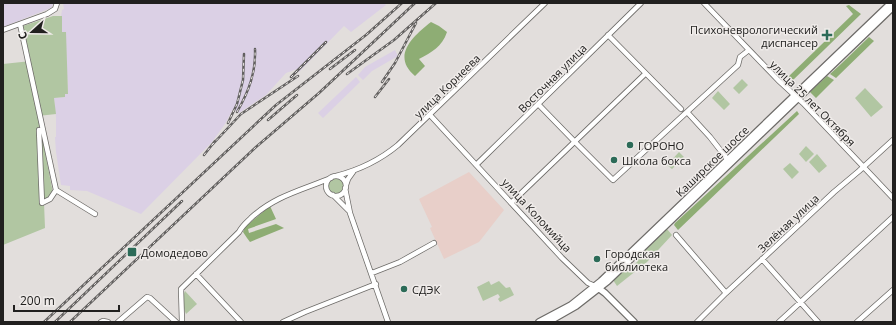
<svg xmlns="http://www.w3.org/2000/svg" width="896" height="325" viewBox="0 0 896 325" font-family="'Open Sans',sans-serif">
  <rect width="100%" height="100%" fill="#e2dedc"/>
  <path fill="#dbd0e5" d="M3 3H54L51 8 3 27Z
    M63 3H384L386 5 351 32 344 26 299 72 297 69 286 73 266 95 239 113 233 109 225 124 212 142 141 214 87 191 70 190V186L61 185 56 152 55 137H56V117L54 98 65 97V94H68L65 32 62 33V16H61L62 10 64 9Z
    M395 50 398 56 372 71 363 80 358 75 365 67Z
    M356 77 360 82 323 118 318 113Z"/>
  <path fill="#e8cfc9" d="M469 172 504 210 479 242 444 259 430 228 432 227 419 199Z"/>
  <path fill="#b1c6a2" d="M53 16H62V32H66L68 94H65V97L54 98 56 114 38 116 53 193 44 203 45 228 3 245V64L31 61 23 26Z
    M742 79 748 85 739 94 733 88Z
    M865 88 883 107 871 117 855 98Z
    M718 91 730 104 724 110 712 98Z
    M806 146 814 154 806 162 799 154Z
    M679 152 684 157 672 169 667 165Z
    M817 154 827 166 819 173 809 162Z
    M790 163 799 172 792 179 783 169Z
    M328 186a8 8 0 1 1 16 0a8 8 0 1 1-16 0Z
    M667 229 672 235 647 262 617 286 613 280 628 266 631 268 637 262V258Z
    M489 281 491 285 499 281 506 288 510 287 514 295 500 302 498 299 500 297 498 294 483 301 477 287Z
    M185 291 197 304 186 314C183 308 182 298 185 291Z"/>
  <path fill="#8ead74" d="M849 5 861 14 791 82 787 78 853 14 846 6Z
    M431 22 439 26 447 32C442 47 432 52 419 59L425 66 415 76C391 56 413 36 431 22Z
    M869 37 874 41 836 78 830 74C844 62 856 49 869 37Z
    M827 76 834 80 816 98 810 92Z
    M797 111 799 114 678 230 674 225 675 223Z
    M270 206 276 219 248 229 249 233 276 224 284 228 250 242 247 238 243 232 245 227Z"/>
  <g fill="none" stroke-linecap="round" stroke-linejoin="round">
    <defs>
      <path id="minor" d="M704 3 778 80 803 103 893 198
        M20 24 56 190 95 214
        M3 30 47 14 55 9 57 3
        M608 35 681 109
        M538 104 575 142 613 180 738 65 740 57 749 50
        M687 112 710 137 728 160
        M430 115 562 258 588 283 595 286
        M39 130 42 203 50 199 56 190
        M476 165 641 3
        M336 176C359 170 380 160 398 145L545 3
        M326 186a10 10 0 1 1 20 0a10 10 0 1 1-20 0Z
        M346 185 348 179 353 172
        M345 188 350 213 388 322
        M333 195 349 211
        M511 203 645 74
        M676 235 726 293
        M762 259 818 322
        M372 273 400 262 434 243
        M196 274 241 322
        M101 322 103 321 108 322
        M118 322 147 297 150 298 176 322
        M182 322 181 289 239 232C242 226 247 222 251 218 275 196 302 190 331 178
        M283 322 305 312 376 284
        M697 322 726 293 834 192 859 171 893 140
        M779 322 893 217
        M857 322 893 290"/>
      <path id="major" d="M597 287 605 293 634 322
        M539 322 571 305 601 281 891 3
        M548 322 576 306 608 281 893 7"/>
    </defs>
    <use href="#minor" stroke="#6d6b68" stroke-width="6"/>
    <use href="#major" stroke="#6d6b68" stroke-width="8"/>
    <use href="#minor" stroke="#fff" stroke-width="4.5"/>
    <use href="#major" stroke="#fff" stroke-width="5.5"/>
    <defs>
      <path id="rail" d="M330 69 355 50
        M347 74 394 40 436 3
        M291 77 326 42
        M382 82 395 63 416 23
        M375 97 389 79
        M237 112C249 91 256 72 255 49
        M268 120 297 95
        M228 123 237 104 243 80 244 54
        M212 145 241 114 298 76
        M204 155 215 141
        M44 322 276 105 366 35 402 3
        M55 322 182 201
        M70 322 256 147 319 93 415 3"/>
    </defs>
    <use href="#rail" stroke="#62605f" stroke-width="2.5"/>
    <use href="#rail" stroke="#efebe9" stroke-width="1" stroke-dasharray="3" stroke-linecap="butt"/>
  </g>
  <g fill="#2c6b58" stroke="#efebe9" stroke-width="1.5">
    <path d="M825 29h4v4h4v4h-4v4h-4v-4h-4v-4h4z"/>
    <circle cx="630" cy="145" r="4"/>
    <circle cx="614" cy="160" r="4"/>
    <rect x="127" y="247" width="10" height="10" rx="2"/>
    <circle cx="597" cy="259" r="4"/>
    <circle cx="404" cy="289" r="4"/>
  </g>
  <g text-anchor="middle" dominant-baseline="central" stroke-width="3" stroke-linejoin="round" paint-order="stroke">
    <g font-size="11" fill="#21201f" stroke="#efebe9" text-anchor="start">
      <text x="818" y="29" text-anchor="end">Психоневрологический<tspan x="818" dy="13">диспансер</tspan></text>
      <text x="638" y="145">ГОРОНО</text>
      <text x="622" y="160">Школа бокса</text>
      <text x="141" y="252">Домодедово</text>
      <text x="605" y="253">Городская<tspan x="605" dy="13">библиотека</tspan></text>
      <text x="412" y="289">СДЭК</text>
    </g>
    <g font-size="11" fill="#21201f" stroke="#efebe9">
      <text transform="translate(552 78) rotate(-45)">Восточная улица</text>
      <text transform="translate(447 86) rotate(-44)">улица Корнеева</text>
      <text transform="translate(813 103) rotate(45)">улица 25 лет Октября</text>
      <text transform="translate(712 161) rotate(-44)">Каширское шоссе</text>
      <text transform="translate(537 215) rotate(47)">улица Коломийца</text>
      <text transform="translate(788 223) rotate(-43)">Зелёная улица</text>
    </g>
  </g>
  <rect width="896" height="325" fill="none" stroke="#21201f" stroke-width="8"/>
  <g transform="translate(32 32) rotate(249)" stroke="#efebe9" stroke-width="3" paint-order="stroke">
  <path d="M0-3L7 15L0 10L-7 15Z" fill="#21201f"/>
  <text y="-6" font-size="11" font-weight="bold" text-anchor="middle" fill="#21201f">С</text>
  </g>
  <path d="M14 305v6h105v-6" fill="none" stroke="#21201f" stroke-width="2"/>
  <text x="20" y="305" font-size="12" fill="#21201f" stroke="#efebe9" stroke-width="3" paint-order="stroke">200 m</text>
</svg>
